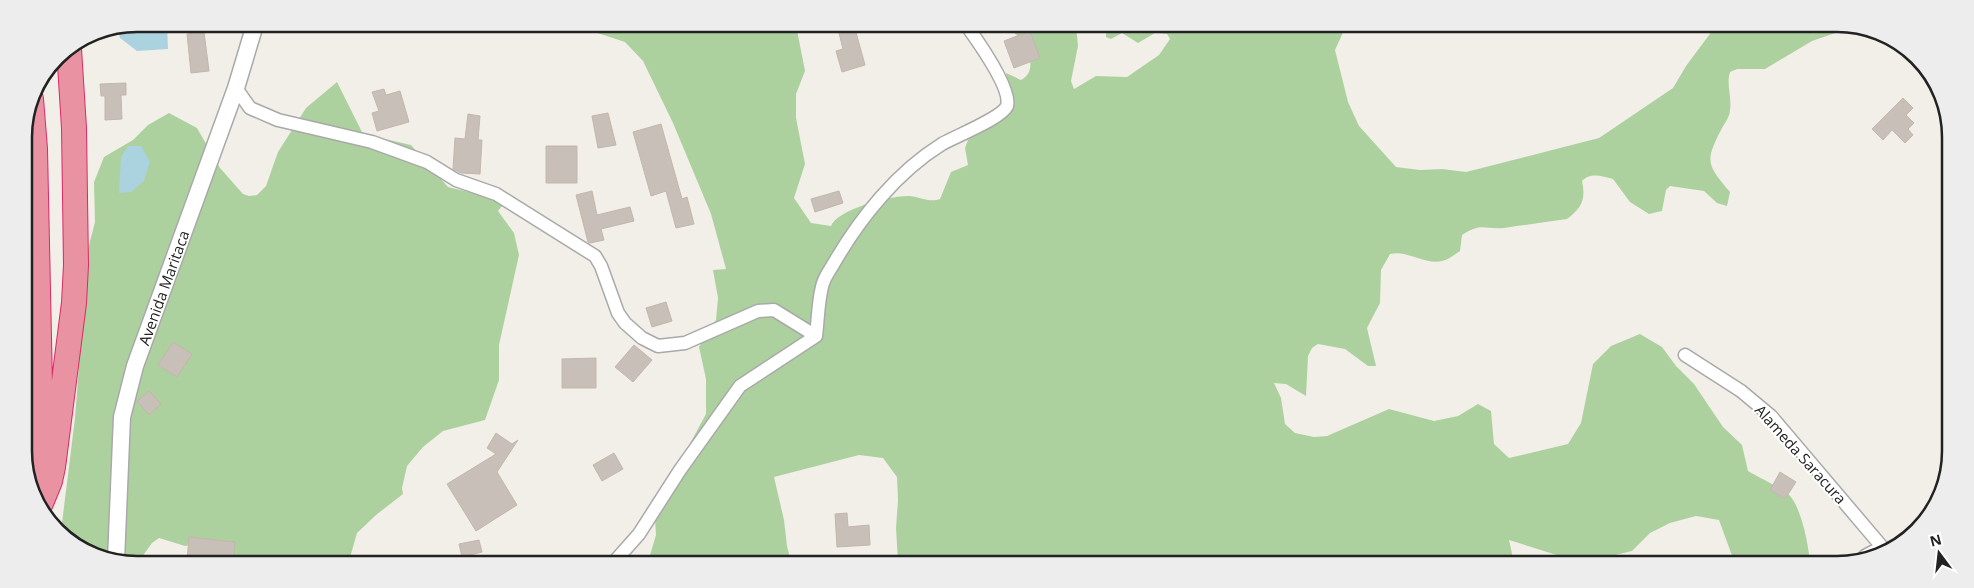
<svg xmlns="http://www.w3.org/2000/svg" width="1974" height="588" viewBox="0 0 1974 588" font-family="'Open Sans',sans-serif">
  <rect width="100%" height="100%" fill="#f2efe9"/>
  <path fill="#add19e" d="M573 25H796L805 71 796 94V118L805 164 794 198 811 223 831 226C837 209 893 195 910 196 920 197 930 203 940 199L951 172 968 165 965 148 968 140 997 119 1009 105 1006 73 1021 80C1036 72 1029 57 1027 43L1005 26H1076L1078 46 1071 81 1074 89 1096 76 1127 77 1159 55 1170 39 1167 34 1155 33 1138 43 1122 33 1111 39 1106 37V26H1346L1335 50 1348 102 1359 126 1396 167 1420 170 1442 169 1466 172 1599 138 1673 88 1686 66 1715 27 1850 28 1812 41 1765 69H1737L1730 72C1726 85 1732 97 1730 110 1730 116 1725 123 1722 128 1705 161 1706 164 1730 192L1727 206 1717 203 1704 191 1670 186 1666 190 1662 211 1649 214 1630 202 1613 179C1602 176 1590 172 1582 181 1586 199 1582 208 1567 219 1546 222 1525 225 1504 228 1483 230 1483 222 1462 235L1460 251C1454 255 1448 260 1442 261 1424 265 1408 250 1390 254L1381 270 1380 303 1367 328 1376 366H1368L1345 349 1318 344 1312 348 1308 356 1306 396 1286 384 1274 383 1281 398 1285 424 1295 433 1314 437 1327 436 1389 409 1434 421 1458 416 1478 404 1491 411 1494 444 1509 458 1568 444 1581 423 1593 364 1611 346 1640 334 1662 347 1676 366 1694 384 1723 427 1742 445 1748 471C1758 477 1786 490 1791 497 1802 511 1809 547 1810 564H1735L1719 520 1696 516 1670 523 1650 533 1632 551 1582 563 1509 540 1514 563 898 562 896 528 898 500 897 477 883 458 859 455 774 477 784 520 787 546 791 562H652L650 555 656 535 655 519 667 486 706 414V379L699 347 716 320 718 298 713 270 726 269 711 214 673 123 643 61 625 42Z
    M337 82 363 134 411 145 448 187 506 201 498 211 514 233 519 255 499 345V380L485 420 443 431 423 447 407 466 402 488 403 494 376 515 357 533 349 561H229L204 543 185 546 159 538 152 543 139 561 108 560 61 531 75 418 88 249 95 222 94 182 104 157 133 140 148 125 169 113 197 128 220 168 243 194 249 196 257 195 266 186 278 152 306 108Z"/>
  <path fill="#aad3df" d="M137 24H167L168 49 137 51 120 38 117 28Z
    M128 146H141L150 162 144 181 131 192 119 193 121 157Z"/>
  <path fill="#c7bfb8" stroke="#c4b6ab" d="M837 25H854L865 65 842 72 836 51 843 49Z
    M1030 31 1040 58 1014 68 1004 41Z
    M204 32 209 71 191 73 187 34Z
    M126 83V95H121L122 119 105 120V96H101L100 84Z
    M384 89 386 95 400 91 409 122 377 131 372 113 379 111 372 92Z
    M1903 98 1913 108 1906 115 1914 123 1908 129 1913 135 1905 143 1892 130 1883 140 1872 129Z
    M608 113 616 145 598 148 592 116Z
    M468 114 480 116 478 140H482L480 174 461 173 453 169 455 138 465 139Z
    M661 124 682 199 687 197 694 224 676 228 666 191 651 196 633 132Z
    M546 146H577V183H546Z
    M592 191 597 215 630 207 634 221 601 229 604 240 590 243 588 242 576 195Z
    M839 191 843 203 815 212 811 199Z
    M666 302 672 321 652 327 646 308Z
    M173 342 192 354 177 377 158 365Z
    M634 345 652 360 633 382 615 367Z
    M596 358V388H562V359Z
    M149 391 161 404 149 415 137 401Z
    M496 433 512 444 518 440 497 472 517 505 476 531 447 484 496 454 487 448Z
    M614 453 623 469 602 481 593 465Z
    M1780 472 1796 482 1785 499 1770 490Z
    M847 513 848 527 869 525 870 545 837 547 835 514Z
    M189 537 235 542 233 561H187Z
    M479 540 482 552 462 557 459 544Z"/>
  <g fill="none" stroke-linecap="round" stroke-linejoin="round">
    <defs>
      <path id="minor" d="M236 88 250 108 278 120 372 142 427 162 456 180 496 194 595 256 601 266 618 313 625 323 642 338 658 346 685 343 758 311 774 310 816 336
        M816 336C818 320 818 302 822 287 823 279 830 270 834 263 860 218 897 172 942 144 956 136 1002 118 1007 106 1012 89 977 40 967 26
        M1685 355 1741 391 1771 416 1883 548
        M1865 556 1882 547
        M615 561 639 534 680 470 740 386 816 336"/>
      <g id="tertiary">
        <path id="s1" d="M116 560 122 417 135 366 236 88 254 28V24"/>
      </g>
      <path id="motorway" d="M31 99 35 149 40 385 37 485
        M41 503 50 481 53 467 74 303 76 265 74 128 69 49"/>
    </defs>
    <use href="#minor" stroke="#a9a9a9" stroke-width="15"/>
    <use href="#tertiary" stroke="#a9a9a9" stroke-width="19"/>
    <use href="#motorway" stroke="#dc2a67" stroke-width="26"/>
    <use href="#minor" stroke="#fff" stroke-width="12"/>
    <use href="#tertiary" stroke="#fff" stroke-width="16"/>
    <use href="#motorway" stroke="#e892a2" stroke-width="24"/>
  </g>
  <g text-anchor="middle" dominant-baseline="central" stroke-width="4" stroke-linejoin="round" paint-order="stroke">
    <g font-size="15" fill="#222" stroke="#fff">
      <text stroke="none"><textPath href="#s1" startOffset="279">Avenida Maritaca</textPath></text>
      <text transform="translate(1801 454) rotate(48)">Alameda Saracura</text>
    </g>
  </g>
  <path d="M0 0H1974V588H0ZM137 32H1837A105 105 0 0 1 1942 137V451A105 105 0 0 1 1837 556H137A105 105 0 0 1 32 451V137A105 105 0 0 1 137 32Z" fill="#ededed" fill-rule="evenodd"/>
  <path fill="none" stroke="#222" stroke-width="2.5" d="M137 32H1837A105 105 0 0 1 1942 137V451A105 105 0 0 1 1837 556H137A105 105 0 0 1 32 451V137A105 105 0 0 1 137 32Z"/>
  <g transform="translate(1939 553) rotate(345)" stroke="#ffffff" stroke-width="4" paint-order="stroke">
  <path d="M0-4L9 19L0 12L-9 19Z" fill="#222222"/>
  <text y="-8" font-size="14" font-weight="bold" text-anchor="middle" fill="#222222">N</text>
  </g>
</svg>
